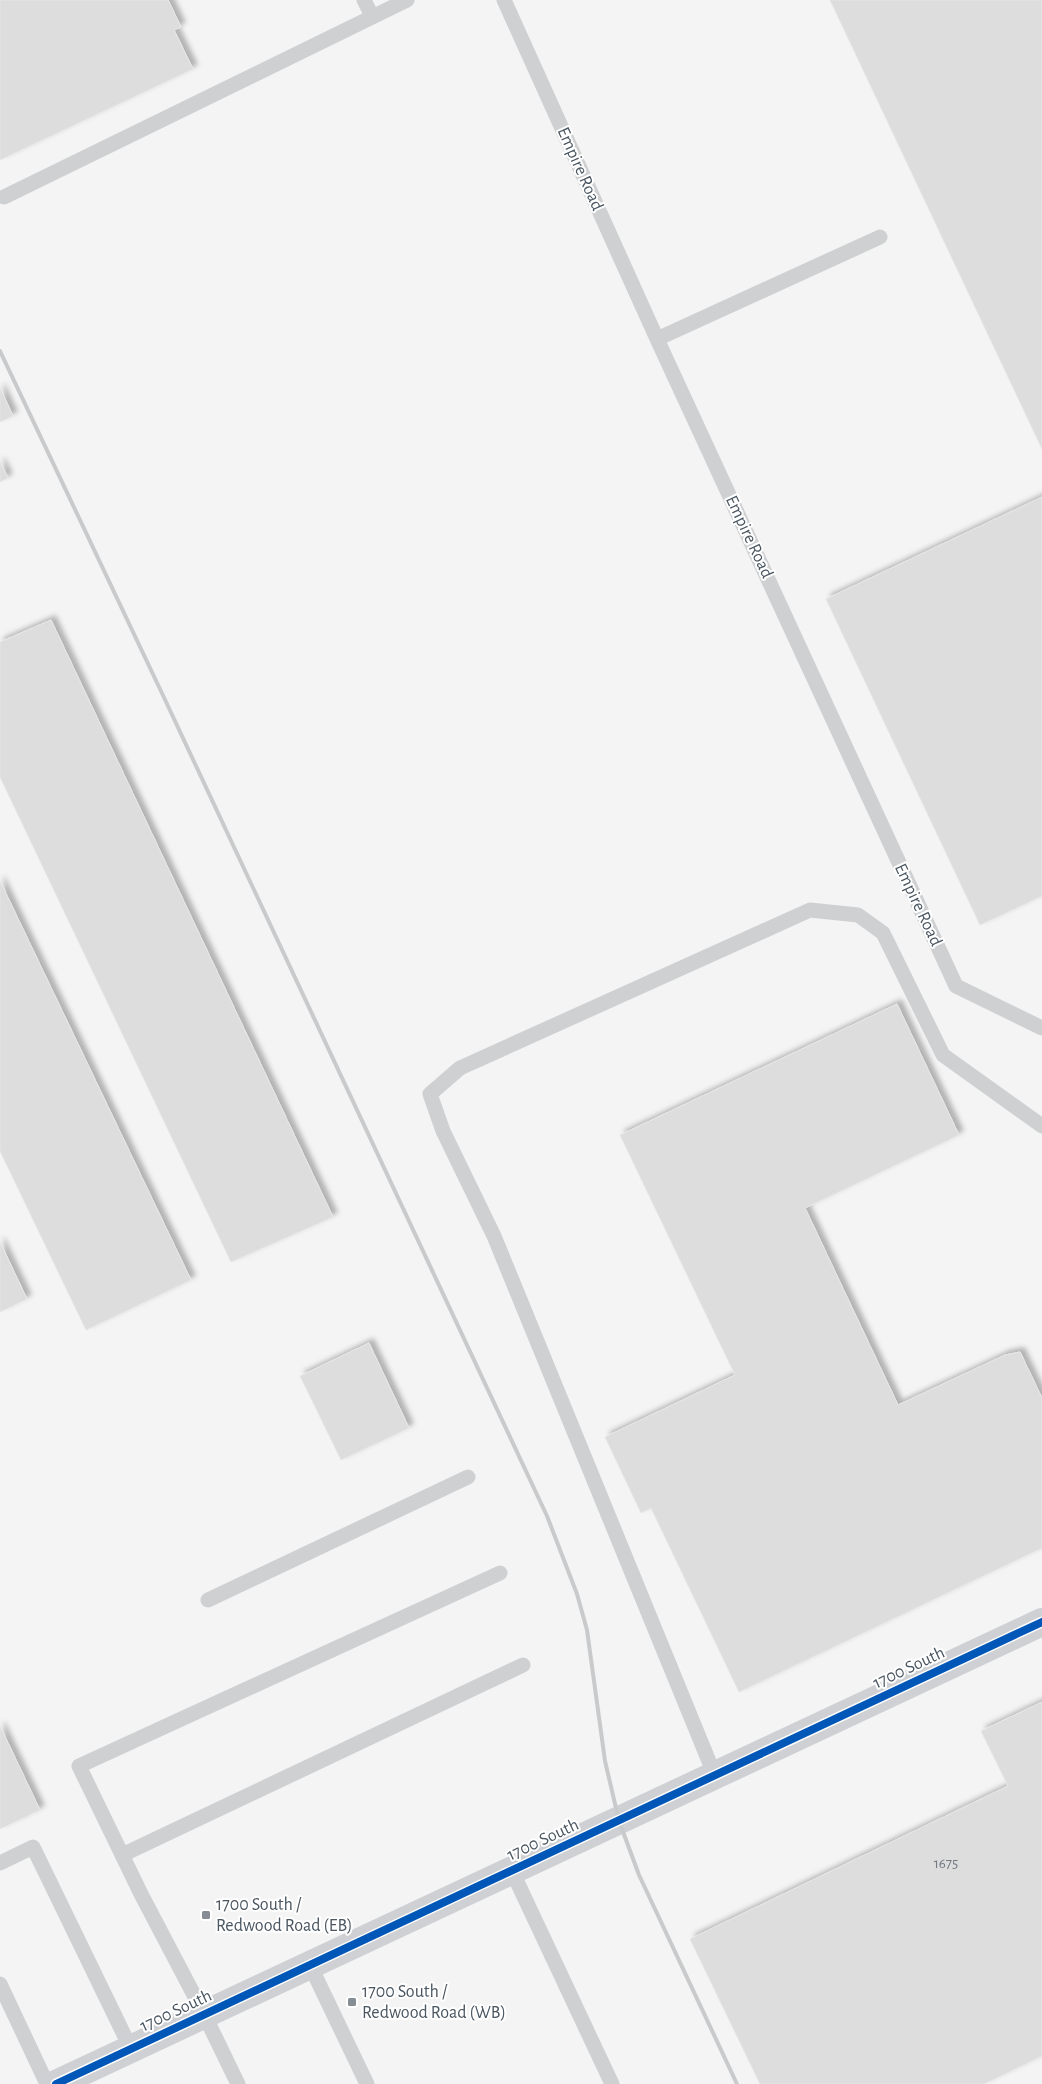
<svg xmlns="http://www.w3.org/2000/svg" width="1042" height="2084" viewBox="0 0 1042 2084" font-family="'Alegreya Sans',sans-serif">
  <defs>
    <filter id="shadow"><feDropShadow dx="4.5" dy="-4.5" stdDeviation="2.5" flood-color="#0004"/></filter>
  </defs>
  <rect width="100%" height="100%" fill="#f4f4f4"/>
  <path fill="#ddddde" stroke="#e5e6e7" filter="url(#shadow)" d="M0 0H168L181 27 174 30 193 69 0 160Z
    M830 0H1042V449Z
    M0 388 13 416 0 422Z
    M0 462 8 478 0 482Z
    M1042 497V896L980 925 826 599Z
    M51 620 333 1217 231 1262 0 777V642Z
    M0 881 191 1280 86 1330 0 1151Z
    M897 1004 959 1135 805 1208 898 1405 1005 1355 1020 1352 1042 1398V1548L739 1692 651 1508 641 1513 605 1437 735 1375 620 1135Z
    M0 1242 27 1299 0 1312Z
    M369 1343 409 1428 341 1460 300 1376Z
    M1042 1702V2056L984 2084H760L690 1939 1008 1786 981 1731Z
    M0 1726 40 1810 0 1829Z"/>
  <g fill="none" stroke-linecap="round" stroke-linejoin="round">
    <path stroke="#ced0d2" stroke-width="15" d="M364 0 372 16
      M504 0 657 339 956 986 1042 1028
      M4 197 407 0
      M657 339 880 237
      M208 1600 468 1477
      M715 1776 494 1236 443 1131 430 1094 460 1068 810 910 858 915 883 933 943 1055 1042 1126
      M122 1855 523 1665
      M0 1863 33 1847 131 2049
      M512 1871 612 2084
      M310 1965 367 2084
      M0 1984 47 2084
      M238 2084 204 2014 141 1894 79 1766 500 1573"/>
    <path stroke="#ced0d4" stroke-width="28" d="M56 2084 1042 1622"/>
    <path stroke="#c9cacc" stroke-width="4" d="M0 351 160 689 547 1516 577 1594 587 1630 605 1761 619 1821 639 1875 737 2084"/>
    <defs>
      <path id="cycleway" d="M56 2084 1042 1622"/>
    </defs>
    <use href="#cycleway" stroke="#fff" stroke-width="11"/>
    <use href="#cycleway" stroke="#0057b8" stroke-width="8"/>
  </g>
  <g fill="#868d94" stroke="#fff" stroke-width="2">
    <rect x="201" y="1910" width="10" height="10" rx="2.5"/>
    <rect x="347" y="1997" width="10" height="10" rx="2.5"/>
  </g>
  <g text-anchor="middle" dominant-baseline="central" stroke-width="4" stroke-linejoin="round" paint-order="stroke">
    <g font-size="15" fill="#707881">
      <text x="946" y="1863">1675</text>
    </g>
    <g font-size="18" fill="#4a5661" stroke="#fff">
      <text transform="translate(580 169) rotate(66)">Empire Road</text>
      <text transform="translate(749 537) rotate(65)">Empire Road</text>
      <text transform="translate(918 905) rotate(65)">Empire Road</text>
      <text transform="translate(909 1668) rotate(-25)">1700 South</text>
      <text transform="translate(543 1840) rotate(-25)">1700 South</text>
      <text transform="translate(176 2011) rotate(-25)">1700 South</text>
    </g>
    <g font-size="18" fill="#4a5661" stroke="#fff" text-anchor="start">
      <text x="216" y="1905">1700 South /<tspan x="216" dy="21">Redwood Road (EB)</tspan></text>
      <text x="362" y="1992">1700 South /<tspan x="362" dy="21">Redwood Road (WB)</tspan></text>
    </g>
  </g>
</svg>
